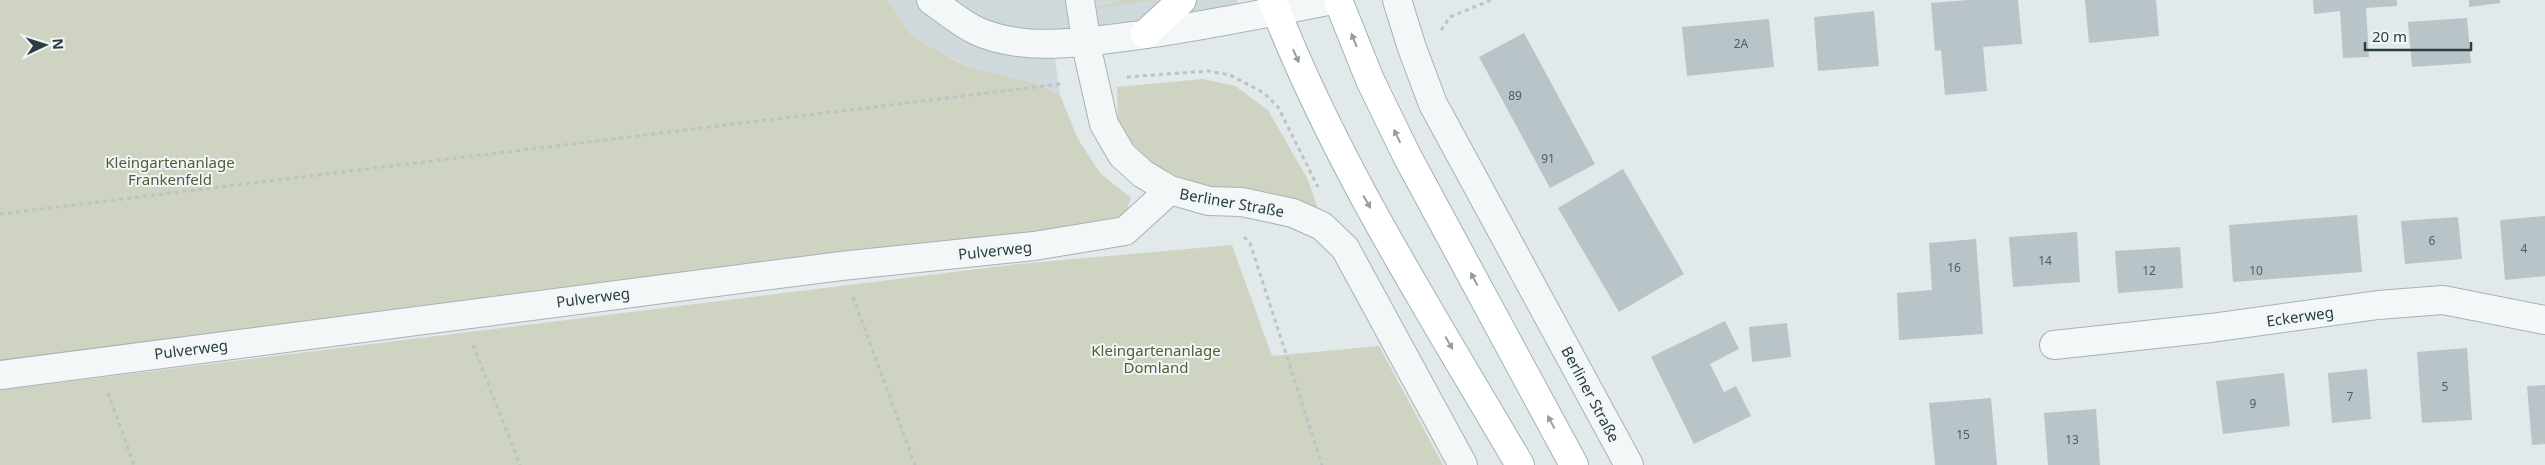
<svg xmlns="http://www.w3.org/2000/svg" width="2545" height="465" viewBox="0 0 2545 465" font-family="'Noto Sans',sans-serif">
  <rect width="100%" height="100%" fill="#e1e9ea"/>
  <path fill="#cfd9dc" d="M888 0H1237L1244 19 1053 44 1060 95 1033 83 969 67 912 36Z"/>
  <path fill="#cfd4c2" d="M0 0H888L912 36 968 67 1033 83 1060 95 1078 139 1100 173 1131 198 1122 222 0 363Z
    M1122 0H1155L1093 9Z
    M1203 79 1235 86 1268 110 1307 178 1319 211 1247 188 1196 186 1151 162 1130 141 1118 119 1117 87Z
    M1232 245 1272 356 1379 346 1443 465H0V390L1019 264Z"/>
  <path fill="#b8c4c7" d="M1968 0H2018L2022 44 1983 47 1987 91 1945 95 1941 50 1935 51 1931 3Z
    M2085 0H2156L2159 36 2089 43Z
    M2313 0H2397V6L2366 8 2369 57 2343 58 2340 11 2314 14Z
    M2469 0H2500V3L2469 7Z
    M1874 11 1879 66 1818 71 1814 17Z
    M2467 18 2471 63 2412 67 2408 22Z
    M1769 19 1774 67 1687 76 1682 27Z
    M1524 33 1595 164 1550 188 1479 57Z
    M1623 169 1684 274 1619 312 1558 208Z
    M2357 215 2362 272 2233 282 2229 225Z
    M2545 216V276L2505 280 2500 220Z
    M2458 217 2462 259 2405 264 2401 221Z
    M2077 232 2080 282 2013 287 2009 237Z
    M1976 239 1983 334 1899 340 1897 293 1932 290 1929 243Z
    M2180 247 2183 288 2118 293 2115 251Z
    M1725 321 1739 349 1710 364 1724 392 1736 386 1751 416 1694 444 1651 357Z
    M1787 323 1791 357 1752 362 1749 327Z
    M2467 348 2472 420 2422 423 2417 352Z
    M2367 369 2371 419 2332 423 2328 373Z
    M2284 373 2290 426 2223 434 2216 381Z
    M2545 385V444L2532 445 2527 386Z
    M1991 398 1997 465H1935L1929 403Z
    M2096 409 2100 465H2048L2044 413Z"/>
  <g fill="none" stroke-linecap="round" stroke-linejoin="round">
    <defs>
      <path id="minor" d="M931 0C945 10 959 22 975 30 1022 53 1090 42 1140 35 1205 26 1268 13 1332 0
        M1080 0 1089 58 1104 124 1122 155 1143 174 1170 190 1209 201 1242 202 1293 213 1322 226 1345 248 1463 465
        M1397 0 1412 48 1433 104 1629 465
        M2054 345 2211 328 2378 305 2443 300 2545 320
        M0 375 841 266 1034 246 1125 231 1170 190"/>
      <path id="major" d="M1272 0C1335 164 1432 314 1520 465
        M1338 0 1370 80 1407 156 1574 465
        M1145 34 1182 0"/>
    </defs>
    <use href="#minor" stroke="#a6b2b4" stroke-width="30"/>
    <use href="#major" stroke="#a0b2b6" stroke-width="30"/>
    <path stroke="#bbc3c5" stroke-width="3" stroke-dasharray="4 4" stroke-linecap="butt" d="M1441 30 1450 17 1491 0
      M1127 77 1208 71 1230 75 1264 93 1278 107 1318 187
      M0 214 1061 84
      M1244 237 1250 243 1322 465
      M853 297 915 465
      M473 345 520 465
      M108 393 134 465"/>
    <use href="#minor" stroke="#f4f7f8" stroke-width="28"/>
    <use href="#major" stroke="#fff" stroke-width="28"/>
  </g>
  <defs><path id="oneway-solid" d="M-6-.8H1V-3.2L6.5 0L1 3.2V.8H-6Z" transform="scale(1.25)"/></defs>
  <g fill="#949ea0">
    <use href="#oneway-solid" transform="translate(1354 40) rotate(-112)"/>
    <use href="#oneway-solid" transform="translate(1296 56) rotate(66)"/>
    <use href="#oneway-solid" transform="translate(1397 136) rotate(-116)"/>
    <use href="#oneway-solid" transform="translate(1367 202) rotate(60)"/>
    <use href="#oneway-solid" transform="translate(1474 279) rotate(-118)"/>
    <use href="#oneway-solid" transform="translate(1449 343) rotate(60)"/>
    <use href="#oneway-solid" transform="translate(1551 422) rotate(-118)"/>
  </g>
  <g text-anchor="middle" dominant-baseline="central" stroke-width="4" stroke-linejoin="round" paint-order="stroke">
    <g font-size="12" fill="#4d5f63">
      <text x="1741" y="43">2A</text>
      <text x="1515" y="95">89</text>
      <text x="1548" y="158">91</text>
      <text x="2432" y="240">6</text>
      <text x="2524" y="248">4</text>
      <text x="2045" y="260">14</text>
      <text x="1954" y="267">16</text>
      <text x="2149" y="270">12</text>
      <text x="2256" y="270">10</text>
      <text x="2445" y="386">5</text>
      <text x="2350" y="396">7</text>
      <text x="2253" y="403">9</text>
      <text x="1963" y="434">15</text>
      <text x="2072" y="439">13</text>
    </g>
    <g font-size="15" fill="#4f5e36" stroke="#f1f6f7">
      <text x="170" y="162">Kleingartenanlage<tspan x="170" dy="17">Frankenfeld</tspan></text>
      <text x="1156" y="350">Kleingartenanlage<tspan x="1156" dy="17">Domland</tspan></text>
    </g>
    <g font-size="15" fill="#293d42" stroke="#f1f6f7">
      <text transform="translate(1232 202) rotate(10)">Berliner Straße</text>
      <text transform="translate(995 250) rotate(-6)">Pulverweg</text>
      <text transform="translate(593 297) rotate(-7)">Pulverweg</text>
      <text transform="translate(2300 316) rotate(-8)">Eckerweg</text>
      <text transform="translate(191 349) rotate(-7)">Pulverweg</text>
      <text transform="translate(1591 394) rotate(62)">Berliner Straße</text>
    </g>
  </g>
  <g transform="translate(45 45) rotate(86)" stroke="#f1f6f7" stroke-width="4" paint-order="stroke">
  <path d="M0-4L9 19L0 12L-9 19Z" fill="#293d42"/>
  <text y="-8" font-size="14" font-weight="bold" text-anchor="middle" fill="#293d42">N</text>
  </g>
  <path d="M2365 42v8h106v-8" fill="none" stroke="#293d42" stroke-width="2.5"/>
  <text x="2372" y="42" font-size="15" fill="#293d42" stroke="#f1f6f7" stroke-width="4" paint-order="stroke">20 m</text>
</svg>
